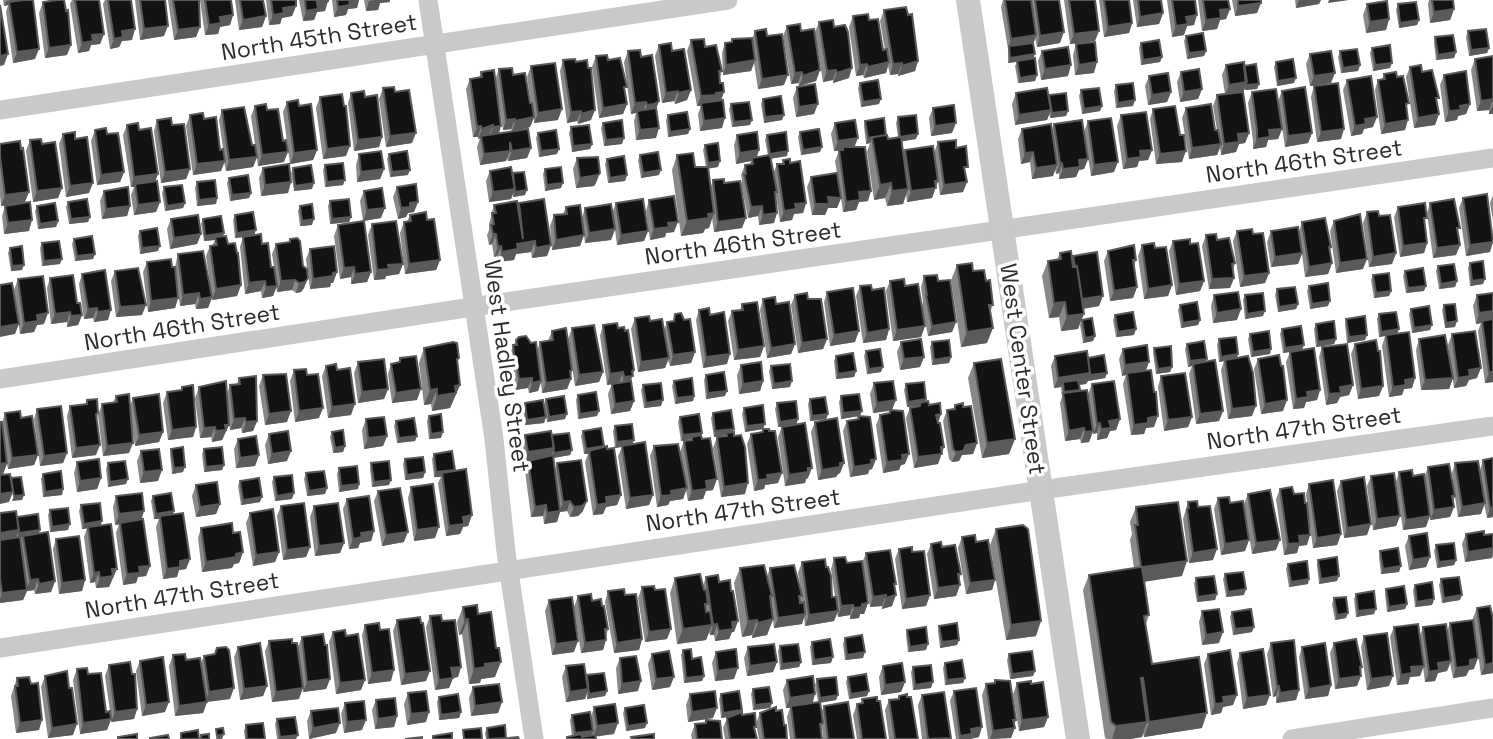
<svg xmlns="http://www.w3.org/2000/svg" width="1493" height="739" viewBox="0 0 1493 739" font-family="'Space Grotesk',sans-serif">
  <rect width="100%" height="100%" fill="#fff"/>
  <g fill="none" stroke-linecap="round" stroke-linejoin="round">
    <path stroke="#c9c9c9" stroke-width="19" d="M428 0 494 439 506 552 534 739
      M0 110 728 0
      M0 379 492 304 1493 158
      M0 648 1041 490 1493 426
      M1292 739 1493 708"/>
    <path stroke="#c9c9c9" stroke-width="24" d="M968 0 1078 739"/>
  </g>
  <path fill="#898989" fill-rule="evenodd" d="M3 0H33L35 59 13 63 6 12 8 5 4 6Z
    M72 0H75L104 34 100 44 91 45 89 51 78 53 70 4Z
    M105 0H131L132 40 122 41 119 47 110 49 103 4Z
    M135 0H165L164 36 140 40Z
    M168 0H199L200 27 196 37 174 40Z
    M200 0H231L233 15 230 25 220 27 218 34 205 35Z
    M235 0H263L266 16 262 27 239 30Z
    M266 0H296V6L292 16 282 18 280 24 269 25Z
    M299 0H328L325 11 317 12 314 20 303 21Z
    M332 0H359L357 8 348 9 346 15 334 17Z
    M364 0H390V2L380 3 378 10 366 11Z
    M1003 0H1059L1060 43 1037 47 1035 38 1033 43V59L1037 75 1035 81 1018 83 1015 66 1017 62 1008 63V49L1001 7Z
    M1064 0H1095V41L1070 44Z
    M1099 0H1129L1132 23 1129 33 1104 37Z
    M1133 0H1161L1163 13 1159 24 1137 27Z
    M1167 0H1195L1194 25 1187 26 1184 35 1172 37Z
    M1198 0H1228L1230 9 1226 19 1220 20 1217 29 1202 31Z
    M1232 0H1261L1257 13 1235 16Z
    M1295 0H1321L1319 4 1296 8Z
    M1429 0H1453L1454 9 1450 20 1430 23 1428 4Z
    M43 2 66 11 67 55 45 58 39 13Z
    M1367 4 1389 19 1386 30 1366 33 1363 15Z
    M1398 4 1419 20 1417 25 1399 28 1396 10Z
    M884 10 918 61 915 71 898 76V74L890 75 888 66 886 73 864 78 863 75 856 76 849 27 853 16 869 20 883 50H885L880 21Z
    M819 22 834 27 849 78 833 83V80L823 82 815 32Z
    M787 26 801 31 820 70 816 81 799 86 798 83 791 84 783 36Z
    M755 31 767 36 784 85 758 89 754 63 751 71 723 75 722 53 725 43 731 42 732 39H752Z
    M1468 31 1489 48 1487 53 1469 56 1466 37Z
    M1186 36 1206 51 1204 56 1187 59 1184 41Z
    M1435 37 1456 52 1454 58 1436 60 1434 43Z
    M691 40 705 47 722 71 720 77V83L724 92 721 101 722 128 700 131 698 114 701 106H697L687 51Z
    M1141 43 1162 57 1160 62 1141 65 1139 48Z
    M1076 44 1094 73 1075 75 1073 55Z
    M659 45 672 51 691 90 687 100 675 104 674 101 662 103 655 56Z
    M1372 48 1390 68 1373 71 1370 53Z
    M628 51 641 57 659 101 656 109V138L636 140 634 121 636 113 631 114 624 62Z
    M1042 51 1068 76 1041 80 1038 61Z
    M1340 51 1360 65 1358 71 1341 73 1338 57Z
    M1310 54 1331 83 1310 86 1306 64Z
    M596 56 608 60 625 92 627 104 623 114 599 118 592 67Z
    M1493 56V114H1489V110L1477 111 1471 70 1475 59Z
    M563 60 591 120 578 124 577 121 567 123 560 71Z
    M1276 62 1294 83 1277 86 1274 67Z
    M1226 65 1244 66 1259 84 1257 89 1245 90 1244 89 1243 92 1249 133 1245 143 1239 144 1236 152 1221 155 1220 148 1217 155 1189 159 1182 118 1186 108 1215 130H1217L1213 106 1217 95 1225 94 1222 75Z
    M531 66 558 120 534 123V118L530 127 512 132 531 148 527 158 508 161 507 158 506 161 480 165 477 147 480 138 478 139V137H473L466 89 470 79 479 78 481 72 495 80 499 69 513 75 530 103H531L527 77ZM496 85 503 130 511 129 512 132 499 134Z
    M1410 67 1422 72 1437 102 1439 114 1435 125 1414 128 1406 77Z
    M1181 72 1202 89 1198 99 1180 102 1177 82Z
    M1384 74 1407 109 1405 130 1381 134 1375 90 1378 80 1382 79Z
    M1444 75 1470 104 1466 114 1458 116 1457 120 1445 122 1440 85Z
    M1149 76 1171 92 1167 102 1148 105 1145 86Z
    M1347 80 1373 127 1364 129 1362 134 1351 136 1343 90Z
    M860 83 879 104 861 107 858 88Z
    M1116 85 1133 106 1116 108 1114 91Z
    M1314 86 1341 139 1317 142 1311 97Z
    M797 87 814 114 796 117 793 98Z
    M383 88 395 92 412 143 386 147 379 99Z
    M1081 90 1102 106 1100 111 1082 114 1079 96Z
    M1282 91 1312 133 1308 143 1285 147 1278 101Z
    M1252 92 1282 129 1278 139 1268 140 1266 147 1253 149V141L1248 103Z
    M351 93 382 137 379 147 354 151 348 103Z
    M1016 93 1049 96 1068 111 1066 116 1050 118 1049 114 1047 120 1015 125 1012 104Z
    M320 97 344 106 346 156 323 159 316 108Z
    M763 99 782 120 764 123 761 104Z
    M287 102 299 106 317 150 313 160 290 164 283 112Z
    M731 104 750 125 732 127 729 109Z
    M255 106 267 110 283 141 284 162 258 166 251 116Z
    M933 108 952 133 931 136 929 118Z
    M1153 109 1182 162 1156 164 1150 119Z
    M222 110 252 145 257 157 253 167 226 171 224 162 221 171 193 175 186 126 190 115 204 119 220 150 223 149 219 120Z
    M668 115 690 129 688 134 668 137 666 120Z
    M1121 115 1152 150 1148 160 1139 161 1137 167 1123 169 1117 126Z
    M898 117 916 139 901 141 903 155 905 150 938 181 932 198 907 202 906 194 903 204 887 206 885 198 874 200 867 152 870 143 866 144 864 126 865 121 888 139 898 137 896 123Z
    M157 120 172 125 190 169 186 179 161 183 154 131Z
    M1088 121 1114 172 1091 176 1084 132Z
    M603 123 622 144 604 146 601 128Z
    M835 123 854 147 868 201 859 202 856 210 843 212 841 198 837 208H828L825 215H812L807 187 811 177 837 173 835 161 839 151H834L831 134Z
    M1054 124 1088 159 1084 169 1079 170 1076 177 1059 179V173L1056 174 1055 169 1053 176 1032 179 1030 162 1021 164 1018 139 1022 129 1052 131Z
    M127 125 139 130 158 174 155 182 160 202 156 212 134 215 131 195 134 187H131L123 135Z
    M571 127 592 144 590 149 572 152 569 133Z
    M95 130 107 134 124 172 120 182 97 185 91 141Z
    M800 132 820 152 801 155 798 137Z
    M538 133 557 154 539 157 536 138Z
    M63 134 75 139 89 193 66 197 59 144Z
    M737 135 759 150 757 157 768 156 765 140 767 135 787 156 770 159 773 174 777 164H782L783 160 790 163 806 203 803 213 794 214 792 220 780 222 776 195 774 223 759 225 758 216 748 218 741 184 742 180 741 175 745 165 750 164 751 161 736 164 734 145Z
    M30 140 42 144 62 188 58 198 33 202 26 151Z
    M938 142 956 148 966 175 967 182 963 192 940 195 934 153Z
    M0 144 25 202 1 206 0 195Z
    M705 145 718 167 708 168 711 187 713 180 724 183 742 228 714 232 712 218 709 228 705 229 703 233 681 236 672 170 677 155 695 167H706L703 150Z
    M359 154 384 169 380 179 357 182 356 165Z
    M389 154 408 175 390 177 387 159Z
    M640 155 659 175 641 178 638 160Z
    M577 158 596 183 594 186 576 188 573 169Z
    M607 159 627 175 625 181 608 183 605 164Z
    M325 165 343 185 325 187 323 170Z
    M263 168 291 182 288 193 261 196 259 178Z
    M293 168 312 189 294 191 291 173Z
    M545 169 561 188 545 191 543 174Z
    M490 171 512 174 525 195 513 197V193L511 199 489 202 486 181Z
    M229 178 251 193 249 198 230 201 227 183Z
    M197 182 217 198 216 204 197 206 195 188Z
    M164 187 185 203 183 208 165 211 162 193Z
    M397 187 418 202 414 212 408 213 406 217 398 219 393 197Z
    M104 191 130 206 127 216 102 219 100 201Z
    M364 191 381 218 363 221 360 201Z
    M1493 195V221L1490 203Z
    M1463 198 1490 252 1466 256 1459 208Z
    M649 200 674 232 666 233 665 237 650 240 646 211Z
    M330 201 351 217 349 222 330 224 328 206Z
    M68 202 90 217 88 222 69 224 66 207Z
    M519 203 551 245 547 256 532 258 531 252 516 254 514 260 498 262 497 256 494 257 492 244 489 245 487 235 489 230V224L491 217V215L494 205 518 208Z
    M616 203 648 231 644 241 617 245 615 230 611 240 585 243 582 218 585 208 612 213Z
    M1430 203 1458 232 1460 245 1456 255 1433 258 1427 213Z
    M5 206 29 231 4 234 2 216Z
    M37 206 58 221 56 227 38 229 35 211Z
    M300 206 312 225 300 226 298 211Z
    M566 207 584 235 580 246 552 250 550 226 554 215 563 214Z
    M1398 207 1425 223 1427 243 1424 253 1400 257 1394 217Z
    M1367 212 1379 216 1396 253 1392 264 1369 267 1363 223Z
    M235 215 262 244 271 267H274L272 254 276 244 289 242 290 239 303 266 307 269 306 259 310 249 337 272 333 283H331L330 287 310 289 308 272 304 288 301 292 296 293 292 290 277 292 276 286 273 296 262 298 261 291 245 294 240 247 243 237 235 238 233 220Z
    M410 215 427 220 440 260 436 270 405 274 400 233 404 222H407Z
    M171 219 201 234 197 244 170 249 167 229Z
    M203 219 224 233 223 236 228 244 241 285 237 296 212 300V298L208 308 196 309 195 304 180 306 176 276 178 298 175 308 148 312 143 272 147 262 172 267H175L178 254 211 291 206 256 210 246H212L215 240 204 241 201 224Z
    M1334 221 1363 269 1336 273 1330 231Z
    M1302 222 1331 247 1330 251 1332 263 1328 274 1305 277 1302 254 1298 264 1271 267 1267 242 1271 231 1299 232Z
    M372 224 403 264 399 274 386 276 385 279 374 280 368 235Z
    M338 225 371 272 367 282 351 284V277L340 279 334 236Z
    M140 231 158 251 140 254 138 236Z
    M1237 231 1253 234 1269 273 1265 283 1240 287 1233 241Z
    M1206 235 1217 240 1235 263 1233 270 1234 278 1230 288 1209 289 1202 246Z
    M74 239 95 254 93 259 75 261 72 244Z
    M1173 241 1204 281 1200 291 1176 295 1169 251Z
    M42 243 60 264 42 266 40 248Z
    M1142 245 1155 248 1172 285 1168 296 1144 299 1138 256Z
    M10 248 22 270 11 271 8 253Z
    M1108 251 1136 260 1134 267 1137 287 1133 298 1110 301 1104 261Z
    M1060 253 1072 260 1073 256 1099 306 1083 309 1078 329 1061 331 1059 317 1049 318 1042 276 1048 261 1057 260Z
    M1470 263 1485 279 1483 284 1470 286 1468 268Z
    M957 265 973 271 986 281 993 305 990 312 987 343 961 347 951 280Z
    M1438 266 1457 281 1455 287 1439 289 1436 271Z
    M115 271 142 315 116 317 111 281Z
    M1405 271 1424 291 1406 293 1403 276Z
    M82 274 108 320 94 322 93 318 84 319 79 284Z
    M1373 275 1391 291 1389 296 1374 298 1371 280Z
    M924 276 938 281 956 322 952 332 928 336 922 306 923 302 921 287Z
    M50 278 77 303 82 315 78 325 67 327V322L51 324 47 288Z
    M18 279 44 324 37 325 34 332 20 334 14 290Z
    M890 281 905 286 925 326 921 337 893 341 886 291Z
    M860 286 889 329 886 340 863 343 856 296Z
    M1309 286 1328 306 1310 309 1307 291Z
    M1277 289 1298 304 1296 309 1278 312 1275 295Z
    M827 292 855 342 830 346 824 302Z
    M1493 293V382L1485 383 1478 331 1481 323 1476 324 1473 306 1477 295Z
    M795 295 808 299 827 339 823 349 798 353 791 305Z
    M1214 295 1237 320 1213 323 1211 306Z
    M1245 295 1263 316 1245 319 1243 300Z
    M763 299 776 304 795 344 791 354 767 358 760 310Z
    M742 304 764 346 760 357 734 360 728 321 732 311 740 310Z
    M1180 305 1200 320 1198 325 1181 328 1178 310Z
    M1444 305 1455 327 1445 328 1442 310Z
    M1411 309 1430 330 1412 333 1409 314Z
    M699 310 710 315 727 364 703 368 696 320Z
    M1379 314 1399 329 1397 333 1415 378 1412 388 1404 389 1402 395 1389 397 1382 346 1385 336 1379 337 1377 319Z
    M1115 315 1134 335 1116 337 1113 320Z
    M635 318 650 321 664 331 667 322 684 320 695 352 691 363 670 366 668 360 665 368 638 372 631 329Z
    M1346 319 1365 340 1347 343 1345 324Z
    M1082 320 1095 336 1093 341 1083 343 1080 325Z
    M1316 324 1336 339 1334 344 1316 347 1314 329Z
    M603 325 618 328 634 370 631 381 634 401 630 411 611 414 608 394 612 384 619 383 607 385 600 336Z
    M572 328 603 372 599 382 575 386 568 339Z
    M1282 329 1302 350 1320 390 1317 400 1306 402 1304 408 1293 409 1286 362 1290 352 1283 353 1280 334Z
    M552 331 572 370 571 376V379L567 389 542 393 541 383 538 391 529 393 528 388 515 390 513 378 508 376 507 369 510 361 509 356 516 340 531 343 537 351 540 342 548 341Z
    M1250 334 1270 354 1251 357 1248 339Z
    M1452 334 1477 378 1469 380 1466 386 1454 388 1448 345Z
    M1219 339 1237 358 1252 416 1228 419 1221 370 1224 361 1219 362 1217 345Z
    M1419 339 1453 378 1449 389 1421 390 1416 350Z
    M901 342 924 357 920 367 900 370 897 352Z
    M932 342 951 357 949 363 932 365 930 347Z
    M1187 344 1206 362 1223 411 1219 421 1196 424 1189 374 1192 366 1188 367 1185 349Z
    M1355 344 1378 351 1383 386 1379 396 1358 399 1351 354Z
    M1322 347 1353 385 1349 395 1340 397 1337 403 1326 405 1319 357Z
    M424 348 459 358 457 364 460 385 450 408 432 411 431 404 424 405 419 363Z
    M1154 348 1172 367 1170 372 1156 374 1153 353Z
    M1123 349 1146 370 1154 427 1146 428 1144 434 1131 435 1123 384 1126 375 1122 376 1119 359Z
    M866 351 881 372 867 374 864 356Z
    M836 356 856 371 854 377 836 379 834 361Z
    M1055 356 1088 358 1107 373 1105 378 1088 381 1086 384 1079 385V391L1088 394 1092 384 1120 419 1116 430 1110 431 1107 438 1097 440V433L1093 434V432L1089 442 1081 443 1080 439 1065 441 1060 403 1062 397 1061 387 1054 388 1051 366Z
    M400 358 417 400 392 403 388 374 391 364 398 363Z
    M1258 359 1281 366 1283 411 1261 414 1254 369Z
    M358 362 388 389 384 399 358 403 354 373Z
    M974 363 1009 454 982 458 968 378Z
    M741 365 763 381 760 391 739 394 737 375Z
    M326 366 337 370 351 415 328 418 322 376Z
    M771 366 790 387 772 389 769 371Z
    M294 370 307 375 319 418 295 422 290 381Z
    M263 375 287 422 265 425 259 386Z
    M706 375 725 396 706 399 704 380Z
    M1161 376 1192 417 1188 427 1164 431 1158 387Z
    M239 378 257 421 253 431 242 433 241 428 230 430 227 405 229 425 222 440 212 442 211 437 200 438 195 398 199 387 227 394 230 385 237 384Z
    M674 381 694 396 693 401 675 404 672 386Z
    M874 383 892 410 905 464 901 465 899 470 883 473 876 425 880 415 889 413 890 411 873 413 870 394Z
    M906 384 926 399 925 402 941 414 938 423 944 447 938 464 914 468 906 418 910 408 919 406 907 407 904 390Z
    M643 385 661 406 644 408 641 390Z
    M182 387 196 427 193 437 168 440 163 403 167 392 180 390Z
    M578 395 597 416 578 419 576 400Z
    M116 396 130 406 133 398 163 432 159 442 135 446 131 421 129 453 103 456 98 415 102 404 113 403Z
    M841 396 860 416 876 459 872 469 869 470 868 474 850 477 843 431 847 421 857 419 858 416 841 419 839 402Z
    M546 399 565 419 547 422 544 405Z
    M810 399 828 414 826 419 810 421 808 404Z
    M87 400 98 413 97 418 96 455 72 458 67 416 70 406 85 404Z
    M525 403 546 417 544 423 525 425 523 408Z
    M777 403 798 419 796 425 778 427 775 409Z
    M955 405 963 407 977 443 973 454 962 455 959 461 952 462 949 459 943 421 947 410 953 409Z
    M744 408 763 429 745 432 742 414Z
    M37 409 67 453 63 463 40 466 34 419Z
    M5 413 21 418 38 455 34 465 8 469 7 464 3 474H0V422L2 423Z
    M713 413 734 429 733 432 745 494 721 497 713 448 717 437 725 436 726 435 714 437 711 418Z
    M429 416 441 438 429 439 427 421Z
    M680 417 701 435 713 490 706 491 703 499 688 501 686 490 683 499 670 501 668 505 657 507 650 456 654 446 680 452 684 441 691 440V439L681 441 678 422Z
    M366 419 387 436 383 446 364 449 362 430Z
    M396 421 417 436 415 441 397 443 394 426Z
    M815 422 844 463 840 473 838 474 836 477 818 480 811 432Z
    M615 426 633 444 653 495 649 505 626 509 618 456 622 447 615 448 613 431Z
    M782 427 808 478 806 479 805 483 785 486 778 437Z
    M763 429 769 431 778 483 765 485 764 489 754 491 747 444 751 434 762 432Z
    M583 431 604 447 621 495 617 505 606 507 603 514 593 515 585 462 588 454H584L581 436Z
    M332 432 345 446 343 452 333 453 330 437Z
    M269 434 287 461 268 464 265 445Z
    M525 435 552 436 572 450 570 455 554 458 555 470 557 463 583 511 578 516 570 517 567 511 560 512 557 522 544 524 543 516 531 517 525 471 528 462 524 463 522 445Z
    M238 439 259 455 255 466 236 468 234 449Z
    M171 449 183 472 172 474 170 454Z
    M204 449 224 465 222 470 204 472 202 454Z
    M141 451 158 481 140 483 137 461Z
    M434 454 455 470 454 471 472 515 468 526 463 527 460 534 446 536 438 483 441 477H434L432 459Z
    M1493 458V517L1487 518 1484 504 1481 514 1458 517 1455 497 1453 502 1454 507 1450 517 1430 520 1424 478 1428 467 1454 489 1452 473 1455 463 1480 470 1483 460Z
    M405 459 425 472 423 478 405 480 403 464Z
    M77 462 101 478 97 489 77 492 74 473Z
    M108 463 126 484 108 487 106 469Z
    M371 463 389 485 372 487 370 469Z
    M339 468 359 484 358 489 339 492 337 474Z
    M1399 472 1413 476 1426 527 1403 530 1396 482Z
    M306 473 327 488 325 494 307 496 304 479Z
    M43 474 63 489 62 495 43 497 41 479Z
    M1371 476 1400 516 1396 526 1373 530 1367 486Z
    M274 477 292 499 275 501 272 482Z
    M240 481 260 502 241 505 238 486Z
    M1341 481 1367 535 1344 538 1337 491Z
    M1309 484 1341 534 1337 545 1313 548 1308 512 1307 545 1299 546 1297 553 1284 555 1276 499 1280 489 1294 494 1305 503H1307L1306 494Z
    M196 485 220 504 216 514 196 517 192 496Z
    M411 487 435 538 414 541 408 498Z
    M378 491 404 542 382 546 374 501Z
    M1248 494 1276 550 1252 554 1244 504Z
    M116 496 141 520 150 566 146 576 138 577 136 583 123 585 116 533 119 524 115 525 113 507Z
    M153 496 174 511 173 514 190 559 186 569 179 570 177 577 163 579 156 527 159 519H154L151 501Z
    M1218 498 1230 503 1249 540 1245 551 1221 555 1214 509Z
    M347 499 374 531 371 541 360 543 358 548 349 549 343 509Z
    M1188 502 1198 507 1213 560 1189 563 1183 519Z
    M81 505 101 525 113 579H112L109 587 96 588 95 582 90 583 84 537 87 528 82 529 79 511Z
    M281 506 310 547 306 557 283 560 277 516Z
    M314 506 344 543 340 553 315 556 310 517Z
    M1136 507 1182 576 1144 581 1149 615 1146 624 1152 664 1202 728 1144 737 1143 733 1142 737 1130 739H1107L1105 738 1083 590 1089 575 1134 568 1130 540 1132 534 1130 522Z
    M50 510 68 530 50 532 48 515Z
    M0 513 17 517 40 530 38 534 55 581 51 592 35 594 34 590 27 591 23 600 0 603Z
    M250 513 279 552 275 562 253 566 246 523Z
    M201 528 233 533 243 552 239 563 234 564 232 568 202 572 198 538Z
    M996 529 1036 636 1006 640 990 545Z
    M1466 534 1484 535 1493 534V558V556L1492 558 1465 562 1462 544Z
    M1409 536 1430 557 1426 567 1409 570 1405 546Z
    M962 537 976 542 995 580 992 590 966 594 958 548Z
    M56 539 85 580 82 591 59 594 53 549Z
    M931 544 961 574 959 580 960 585 956 596 934 599 927 554Z
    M1436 545 1456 560 1454 565 1437 568 1434 551Z
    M899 549 912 552 930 595 926 606 902 609 895 559Z
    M1380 551 1399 572 1381 574 1379 557Z
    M866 553 895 588 892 606 882 609V606L870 607 862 563Z
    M834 558 847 563 868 603 864 614H860L859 618 850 619V615L838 617 837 613 834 621 805 626 804 617 802 624 774 628 773 620 767 635 752 638V635L742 637 734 583 740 568 767 577 770 568 801 591 798 573 802 562 832 597H835L831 569Z
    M1318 560 1337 581 1319 584 1317 565Z
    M1288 564 1308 584 1289 587 1286 569Z
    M1225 574 1244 595 1226 597 1223 579Z
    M706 577 719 582 731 591 738 621 734 632H732L729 639 715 641 714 635H710L709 632 706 640 677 644 670 593 675 578 703 586Z
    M1196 578 1217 594 1215 600 1197 602 1194 584Z
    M1441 579 1460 600 1442 603 1439 585Z
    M1415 585 1434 599 1432 605 1415 607 1413 590Z
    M642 587 667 639 645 642 638 598Z
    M1386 589 1407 604 1405 609 1387 612 1385 594Z
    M608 591 625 595 642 639 639 650 614 653 605 602Z
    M1356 594 1374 614 1356 617 1354 599Z
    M578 596 592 601 602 606 608 629 603 650 581 653 574 607Z
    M1334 598 1346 618 1335 620 1332 604Z
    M549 600 574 652 552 655 545 611Z
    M463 607 478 614 495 677 481 679 480 683 469 684 462 634 459 635 457 622Z
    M1477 608 1492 618 1493 673 1481 675 1473 618Z
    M1202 611 1219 643 1202 645 1199 622Z
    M1232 612 1252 632 1233 635 1230 617Z
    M430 616 442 621 461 667 458 677 453 678 449 688 435 690 426 627Z
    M397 620 426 681 401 685 393 631Z
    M1450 623 1474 669 1469 670 1466 676 1453 678 1450 663 1447 671 1438 673 1435 681 1425 682 1423 667 1420 676 1410 677 1408 684 1397 685 1390 637 1394 627 1420 636 1423 627 1447 631Z
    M365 625 380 630 391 681 368 684 362 635Z
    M939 626 959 640 957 645 940 648 938 631Z
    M907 630 926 650 908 652 906 635Z
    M333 632 346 636 361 690 336 694 329 642Z
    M1364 636 1389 686 1367 690 1361 647Z
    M302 637 330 679 326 689 303 692 298 647Z
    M845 638 863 658 845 660 843 644Z
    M269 641 292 643 299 699 272 702 265 651Z
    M812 642 831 663 812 665 810 647Z
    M1271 643 1299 690 1296 700 1276 703V696L1273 697 1267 654Z
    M1334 643 1360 672 1357 686 1335 689 1330 653Z
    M780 646 801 662 799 667 780 670 778 651Z
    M238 647 267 686 263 696 240 700 234 657Z
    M748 647 777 662 773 672 747 676 744 658Z
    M1302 647 1331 685 1328 696 1305 699 1299 657Z
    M683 650 692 659 704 676 702 681 684 683 681 655Z
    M716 652 734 679 715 681 712 663Z
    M1240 653 1266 705 1243 709 1237 663Z
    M652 654 670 687 652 690 648 664Z
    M1009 654 1035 671 1033 676 1010 679 1007 660Z
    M1208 654 1233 705 1223 707 1221 713 1211 715 1204 664Z
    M173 655 201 663 204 656 230 699 207 702 203 713 175 716 169 666Z
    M620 658 638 691 618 694 616 668Z
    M140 661 165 712 142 716 136 671Z
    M945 663 965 678 963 683 945 685 943 668Z
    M109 665 137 709 134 719 111 722V720L107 730 80 734 73 680 77 669 88 674 106 712 110 711 105 676Z
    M566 666 586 676 607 691 605 696 587 699V694L585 699 566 702 562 677Z
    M883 666 905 682 901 692 881 695 879 677Z
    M913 667 931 688 913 690 911 672Z
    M45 676 69 688 73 735 48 738 41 687Z
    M848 677 867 696 849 699 846 682Z
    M17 678 39 730 16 733 11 696Z
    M817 679 838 695 836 700 820 703 821 713 824 706 854 739H823L822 727V739H790L787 717 790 708H786L783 690 787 680 815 694 812 703 818 702 815 685Z
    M995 680 1014 725 1011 738 988 739 982 695 986 684 994 683Z
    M1017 683 1031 684 1048 717 1044 727 1019 731 1013 694Z
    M473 687 502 702 498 713 471 716 469 698Z
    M753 689 772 703 770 708 753 710 751 694Z
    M954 691 979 737 970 739H956L950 701Z
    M944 692 950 739H922L918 705 922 695Z
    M408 693 426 722 407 725 404 704Z
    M690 694 713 718 688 722 686 705Z
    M721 694 742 710 741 713 755 732 757 739H725L723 728 727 718 730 717 721 718 719 699Z
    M899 696 907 697 918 739H889L885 710 889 700 898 699Z
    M439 697 461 712 459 718 439 720 437 702Z
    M862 699 877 701 886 739H857L853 715 857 704H861Z
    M376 700 397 716 394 727 375 729 372 710Z
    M345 703 362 730 344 733 341 714Z
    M594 707 614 734 595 736 596 739H566L567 737 572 736 570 720 572 715 591 717Z
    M625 708 645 728 626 731 623 713Z
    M311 711 336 733 309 739 307 721Z
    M776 711 784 725 787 739H759L756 723 760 713Z
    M277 719 296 739H277L275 724Z
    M706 720 722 739H692L691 735 695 724 705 723Z
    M246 725 265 739H245L244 731Z
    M487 728 506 738 519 739H486L485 733Z"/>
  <path fill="#5a5a5a" d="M11 0H23L9 2 8 5 4 6 6 1Z
    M349 0H359L357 8 348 9 346 15 334 17 338 7Z
    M375 0H390V2L380 3 378 10 366 11 369 1Z
    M1299 0H1321L1319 4 1296 8Z
    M1329 0H1349L1328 3Z
    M328 1 325 11 317 12 314 20 303 21 306 11 317 2Z
    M1261 3 1257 13 1235 16 1238 6Z
    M296 6 292 16 282 18 280 24 269 25 273 15 283 8Z
    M1230 9 1226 19 1220 20 1217 29 1202 31 1206 20 1220 10Z
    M1454 9 1450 20 1430 23 1434 12Z
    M1163 13 1159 24 1137 27 1140 17Z
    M233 15 230 25 220 27 218 34 205 35 209 25 220 17Z
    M1197 15 1194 25 1187 26 1184 35 1172 37 1176 26 1186 17Z
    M266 16 262 27 239 30 243 20Z
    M1389 19 1386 30 1366 33 1370 22Z
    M1419 20 1417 25 1399 28 1400 23Z
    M1132 23 1129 33 1104 37 1108 27Z
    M168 26 164 36 140 40 144 29Z
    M200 27 196 37 174 40 178 30Z
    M135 29 132 40 122 41 119 47 110 49 114 39 122 31Z
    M1099 31 1095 41 1070 44 1074 34Z
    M1064 32 1060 43 1037 47 1040 36Z
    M104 34 100 44 91 45 89 51 78 53 82 43 92 35Z
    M1036 35 1033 46H1009L1008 49 1011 39Z
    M71 45 67 55 45 58 49 48Z
    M1489 48 1487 53 1469 56 1471 50Z
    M39 49 35 59 13 63 17 52Z
    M1206 51 1204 56 1187 59 1189 53Z
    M1456 52 1454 58 1436 60 1438 55Z
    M8 54 4 65 0 66V56Z
    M1035 54 1033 59 1008 63 1010 58Z
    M1162 57 1160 62 1141 65 1143 60Z
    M755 60 751 71 723 75 726 65Z
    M918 61 915 71 898 76 902 66Z
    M889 62 886 73 864 78 868 67Z
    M1097 62 1094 73 1075 75 1079 65Z
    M902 63 898 74 890 75 893 64Z
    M1392 63 1390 68 1373 71 1375 65Z
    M867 64 863 75 856 76 860 65Z
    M1071 65 1068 76 1041 80 1045 69Z
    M1360 65 1358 71 1341 73 1343 68Z
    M852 68 849 78 833 83 837 73Z
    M820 70 816 81 799 86 803 76Z
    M836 70 833 80 823 82 827 71Z
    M802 72 798 83 791 84 795 73Z
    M1335 73 1331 83 1310 86 1314 76Z
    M788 75 784 85 758 89 762 79Z
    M1037 75 1035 81 1018 83 1020 78Z
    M1296 78 1294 83 1277 86 1278 81Z
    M1247 82 1243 93 1225 95 1229 85Z
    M1259 84 1257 89 1245 90 1246 85Z
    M1202 89 1198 99 1180 102 1184 92Z
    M691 90 687 100 675 104 679 93Z
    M678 91 674 101 662 103 666 93Z
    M724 92 720 102 701 103V106H697L701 96Z
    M1171 92 1167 102 1148 105 1152 95Z
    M881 99 879 104 861 107 863 102Z
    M1493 99 1489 110 1477 111 1481 101Z
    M1135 100 1133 106 1116 108 1118 103Z
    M659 101 655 111 643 115 647 105Z
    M646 102 643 112 637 111 636 113 631 114 635 103Z
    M627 104 623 114 599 118 603 108Z
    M818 104 814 114 796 117 799 107Z
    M1470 104 1466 114 1458 116 1457 120 1445 122 1449 111 1460 106Z
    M1493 104V114H1489Z
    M1102 106 1100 111 1082 114 1084 109Z
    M562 109 558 120 534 123 538 113Z
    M595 110 591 120 578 124 581 114Z
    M1051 110 1047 120 1015 125 1019 115Z
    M581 111 577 121 567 123 571 112Z
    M1068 111 1066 116 1050 118 1052 113Z
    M1439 114 1435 125 1414 128 1418 118Z
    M784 115 782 120 764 123 765 117Z
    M534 117 530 127 512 132 515 121Z
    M1377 117 1373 127 1364 129 1362 134 1351 136 1355 126 1365 119Z
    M725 118 722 128 700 131 704 121Z
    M515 119 511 129 503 130 506 120Z
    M752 120 750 125 732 127 734 122Z
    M1408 120 1405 130 1381 134 1385 124Z
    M956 123 952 133 931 136 935 126Z
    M493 125 489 135 478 139 482 129Z
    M481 126 478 137H473L477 127Z
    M501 126 498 137 489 138 493 127Z
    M659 128 656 138 636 140 640 130Z
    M690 129 688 134 668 137 670 132Z
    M1282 129 1278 139 1268 140 1266 147 1253 149 1257 139 1269 130Z
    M1344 129 1341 139 1317 142 1321 132Z
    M416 133 412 143 386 147 390 136Z
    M1249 133 1245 143 1239 144 1236 152 1221 155 1224 144 1238 134Z
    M1312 133 1308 143 1285 147 1288 136Z
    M918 134 916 139 898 142 900 137Z
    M382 137 379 147 354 151 358 140Z
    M624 138 622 144 604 146 606 140Z
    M858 138 854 148 843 147 841 150 834 151 838 141Z
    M868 138H872L870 143 866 144Z
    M592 144 590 149 572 152 573 146Z
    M1221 144 1217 155 1189 159 1192 148Z
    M350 146 346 156 323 159 327 149Z
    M822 147 820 152 801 155 803 150Z
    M531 148 527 158 508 161 512 151Z
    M559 149 557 154 539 157 541 151Z
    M317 150 313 160 290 164 294 153Z
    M759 150 755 161 752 158 751 161 736 164 740 153Z
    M1152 150 1148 160 1139 161 1137 167 1123 169 1127 159 1140 151Z
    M510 151 506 161 480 165 484 154Z
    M788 151 787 156 768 159 770 154Z
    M1186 151 1182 162 1156 164 1160 154Z
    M288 152 284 162 258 166 262 155Z
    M1033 152 1030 162 1021 164 1025 153Z
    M257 157 253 167 226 171 229 160Z
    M1088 159 1084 169 1079 170 1076 177 1059 179 1063 169 1079 160Z
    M225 161 221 171 193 175 197 164Z
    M720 161 718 167 706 169 708 163Z
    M1118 162 1114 172 1091 176 1094 165Z
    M1060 163H1062L1059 173 1056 174Z
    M1057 165 1053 176 1032 179 1036 168Z
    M190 169 186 179 161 183 165 172Z
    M384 169 380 179 357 182 361 172Z
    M410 170 408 175 390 177 392 172Z
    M661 170 659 175 641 178 643 173Z
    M124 172 120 182 97 185 101 175Z
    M600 173 596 183 594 186 576 188 580 178Z
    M158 174 154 184H135L134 187H131L134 177Z
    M627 175 625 181 608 183 610 178Z
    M345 180 343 185 325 187 327 182Z
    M935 181H938L932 198 907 202 911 191Z
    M291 182 288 193 261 196 265 185Z
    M967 182 963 192 940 195 944 185Z
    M93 183 89 193 66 197 70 186Z
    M314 183 312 189 294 191 295 186Z
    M563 183 561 188 545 191 547 185Z
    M891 183 885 198 874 200 880 185Z
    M62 188 58 198 33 202 37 191Z
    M515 189 511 199 489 202 493 192Z
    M908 189 903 204 887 206 892 191Z
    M527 190 525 195 513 197 515 192Z
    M871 191 868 201 859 202 856 210 843 212 846 202 859 192Z
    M29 192 25 202 1 206 5 195Z
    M251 193 249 198 230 201 232 195Z
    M828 197 841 198 837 208H828L825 215H812L815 204Z
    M217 198 216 204 197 206 199 200Z
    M160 202 156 212 134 215 138 205Z
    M418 202 414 212 408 213 406 217 398 219 401 208 410 203Z
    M185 203 183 208 165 211 167 206Z
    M806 203 803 213 794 214 792 220 780 222 784 211 795 204Z
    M130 206 127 216 102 219 106 209Z
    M762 206 758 216 748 218 751 207Z
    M385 208 381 218 363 221 367 210Z
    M714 213 709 228 705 229 703 233 681 236 687 221 708 214Z
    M777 213 774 223 759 225 763 215Z
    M90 217 88 222 69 224 71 219Z
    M351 217 349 222 330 224 332 219Z
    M746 218 742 228 714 232 718 222Z
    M314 219 312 225 300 226 302 221Z
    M32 220 29 231 4 234 8 223Z
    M58 221 56 227 38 229 40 224Z
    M678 222 674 232 666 233 665 237 650 240 654 229 668 223Z
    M615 229 611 240 585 243 589 233Z
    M256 230 254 236 235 238 237 233Z
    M648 231 644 241 617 245 621 235Z
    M224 233 222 239 215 237V240L204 241 205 236Z
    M201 234 197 244 170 249 174 238Z
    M493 234H496L492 244 489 245Z
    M584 235 580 246 552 250 556 240Z
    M535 241 531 252 516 254 514 260 498 262 502 252 517 244Z
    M1493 242 1490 252 1466 256 1470 245Z
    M1427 243 1424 253 1400 257 1403 246Z
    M551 245 547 256 532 258 536 248Z
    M1460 245 1456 255 1433 258 1437 248Z
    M160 246 158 251 140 254 142 248Z
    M501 246 497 256 494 257 498 247Z
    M1302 253 1298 264 1271 267 1275 257Z
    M1396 253 1392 264 1369 267 1373 257Z
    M95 254 93 259 75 261 77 256Z
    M62 259 60 264 42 266 44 261Z
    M1367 259 1363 269 1336 273 1340 263Z
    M440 260 436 270 405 274 409 264Z
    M1332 263 1328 274 1305 277 1309 267Z
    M403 264 399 274 386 276 385 279 374 280 377 270 388 265Z
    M24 265 22 270 11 271 12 266Z
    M354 267 351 277 340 279 344 268Z
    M337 272 333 283H331L330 287 310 289 313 279Z
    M371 272 367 282 351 284 355 274Z
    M1269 273 1265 283 1240 287 1244 276Z
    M308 278 304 288 301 292 296 293 299 283Z
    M1234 278 1230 288 1209 289 1212 279Z
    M1485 279 1483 284 1470 286 1472 281Z
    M295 280 292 290 277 292 281 281Z
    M265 281 261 291 245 294 249 283Z
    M1204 281 1200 291 1176 295 1179 284Z
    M1457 281 1455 287 1439 289 1441 284Z
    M241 285 237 296 212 300 216 289Z
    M1172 285 1168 296 1144 299 1148 289Z
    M277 286 273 296 262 298 266 287Z
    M1426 286 1424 291 1406 293 1408 288Z
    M1137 287 1133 298 1110 301 1114 291Z
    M1391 291 1389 296 1374 298 1376 293Z
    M199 293 195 304 180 306 183 295Z
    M1103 296 1099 306 1076 310 1080 300Z
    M212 297 208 308 196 309 200 299Z
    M178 298 175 308 148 312 151 301Z
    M1330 301 1328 306 1310 309 1312 304Z
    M1065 302 1059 317 1049 318 1054 303Z
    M1298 304 1296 309 1278 312 1279 307Z
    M146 305 142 315 116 317 120 307Z
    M97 308 93 318 84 319 88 309Z
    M1241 309 1237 320 1213 323 1217 313Z
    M111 310 108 320 94 322 98 312Z
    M1265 311 1263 316 1245 319 1247 314Z
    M1493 311V321L1476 324 1479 313Z
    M70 312 67 322 51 324 55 314Z
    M48 313 44 324 37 325 34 332 20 334 24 323 37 315Z
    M1084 314 1078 329 1061 331 1067 316Z
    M82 315 78 325 67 327 71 316Z
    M1200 320 1198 325 1181 328 1183 323Z
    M1457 321 1455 327 1445 328 1446 323Z
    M956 322 952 332 928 336 932 326Z
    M19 324 15 334 0 337V327Z
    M1432 325 1430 330 1412 333 1414 328Z
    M925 326 921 337 893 341 897 330Z
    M993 328 987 343 961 347 967 332Z
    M889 329 886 340 863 343 867 333Z
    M1136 329 1134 335 1116 337 1118 332Z
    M1399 329 1397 334 1379 337 1381 332Z
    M859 331 855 342 830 346 834 335Z
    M1367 335 1365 340 1347 343 1349 337Z
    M1095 336 1093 341 1083 343 1085 338Z
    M827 339 823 349 798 353 802 343Z
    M1336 339 1334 344 1316 347 1318 342Z
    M795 344 791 354 767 358 771 348Z
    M1304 345 1302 350 1283 353 1285 348Z
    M764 346 760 357 734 360 738 350Z
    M1271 349 1270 354 1251 357 1253 352Z
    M695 352 691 363 670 366 673 355Z
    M730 354 727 364 703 368 706 357Z
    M1238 354 1237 359 1219 362 1221 357Z
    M924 357 920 367 900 370 904 359Z
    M951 357 949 363 932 365 934 360Z
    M669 358 665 368 638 372 641 362Z
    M1207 359 1205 364H1193L1192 366 1188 367 1190 361Z
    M1149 362 1145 373H1127L1126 375 1122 376 1125 365Z
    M883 367 881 372 867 374 869 369Z
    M1172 367 1170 372 1156 374 1158 369Z
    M1481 368 1477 378 1469 380 1466 386 1454 388 1458 378 1469 370Z
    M572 370 569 379H571L567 389 542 393 546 383Z
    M634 370 629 386 620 388 624 377 632 371Z
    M856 371 854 377 836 379 838 374Z
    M603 372 599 382 575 386 579 375Z
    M623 372 619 383 607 385 610 374Z
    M1489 372H1493V382L1485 383Z
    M1090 373H1107L1105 378 1088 381 1086 384 1063 387V382L1061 387 1054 388 1058 378Z
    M532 378 528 388 515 390 519 379Z
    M1415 378 1412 388 1404 389 1402 395 1389 397 1393 387 1405 380Z
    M1453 378 1449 389 1421 390 1425 380Z
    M541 381 538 391 529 393 532 383Z
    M763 381 760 391 739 394 743 384Z
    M792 381 790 387 772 389 774 384Z
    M460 385 450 408 432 411 437 396 455 386Z
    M1353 385 1349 395 1340 397 1337 403 1326 405 1329 394 1340 387Z
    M1383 386 1379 396 1358 399 1361 389Z
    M388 389 384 399 358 403 362 392Z
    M421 389 417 400 392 403 396 393Z
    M437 389 431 404 424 405 430 390Z
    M1320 390 1317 400 1306 402 1304 408 1293 409 1296 399 1307 392Z
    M727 391 725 396 706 399 708 393Z
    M694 396 693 401 675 404 677 398Z
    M926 399 924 405 920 403 919 406 907 407 908 402Z
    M663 400 661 406 644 408 646 403Z
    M896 400 892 410 873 413 877 403Z
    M1287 400 1283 411 1261 414 1265 404Z
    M634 401 630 411 611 414 615 404Z
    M355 404 351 415 328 418 332 407Z
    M1256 406 1252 416 1228 419 1232 409Z
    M323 408 319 418 295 422 299 411Z
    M291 411 287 422 265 425 269 414Z
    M599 411 597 416 578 419 580 414Z
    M862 411 860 416 841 419 843 413Z
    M1223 411 1219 421 1196 424 1200 414Z
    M567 414 565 419 547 422 549 417Z
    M828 414 826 419 810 421 812 416Z
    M941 414 937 425 936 415Z
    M1158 416 1154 427 1146 428 1144 434 1131 435 1134 425 1148 418Z
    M546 417 544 423 525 425 527 420Z
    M1192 417 1188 427 1164 431 1168 420Z
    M245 418 241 428 230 430 234 419Z
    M798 419 796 425 778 427 780 422Z
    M1120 419 1116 430 1110 431 1107 438 1097 440 1101 429 1109 421Z
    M257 421 253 431 242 433 246 422Z
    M1100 423 1097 433 1093 434 1097 424Z
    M765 424 763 429 745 432 747 426Z
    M225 425H229L222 440 212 442 216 431Z
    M196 427 193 437 168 440 172 430Z
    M215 427 211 437 200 438 204 428Z
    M1084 428 1080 439 1065 441 1069 431Z
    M734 429 732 434 714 437 715 431Z
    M1093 431 1089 442 1081 443 1085 432Z
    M163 432 159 442 135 446 139 435Z
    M443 432 441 438 429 439 431 434Z
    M702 433 700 438 692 437 691 439 681 441 683 435Z
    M387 436 383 446 364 449 368 438Z
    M417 436 415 441 397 443 399 438Z
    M1015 439 1009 454 982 458 987 443Z
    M634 440 632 445 615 448 617 442Z
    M133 443 129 453 103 456 107 446Z
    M977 443 973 454 962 455 959 461 952 462 956 452 966 445Z
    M100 445 96 455 72 458 76 448Z
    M345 446 343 452 333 453 335 448Z
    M604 446 589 451 588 454H584L586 449Z
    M941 447H944L938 464 914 468 918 457Z
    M554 448 550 459 524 463 528 452Z
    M572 450 570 455 552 458 554 453Z
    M291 451 287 461 268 464 272 454Z
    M67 453 63 463 40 466 44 456Z
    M909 454 905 464 901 465 899 470 883 473 887 462 902 455Z
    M38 455 34 465 8 469 12 458Z
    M259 455 255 466 236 468 240 458Z
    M876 459 872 469 869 470 868 474 850 477 854 467 871 460Z
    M7 463 3 474H0V464Z
    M840 463H844L840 473 838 474 836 477 818 480 822 470Z
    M224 465 222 470 204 472 206 467Z
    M185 467 183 472 172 474 174 468Z
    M808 468H812L808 478 806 479 805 483 785 486 789 475Z
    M162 470 158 481 140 483 144 472Z
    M455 470 453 475 442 473 441 477H434L436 472Z
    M425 472 423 478 405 480 407 475Z
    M782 473 778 483 765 485 764 489 754 491 758 480 767 475Z
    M101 478 97 489 77 492 80 481Z
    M128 479 126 484 108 487 110 482Z
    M717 479 713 490 706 491 703 499 688 501 692 491 706 481Z
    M391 480 389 485 372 487 374 482Z
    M748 483 745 494 721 497 724 487Z
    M359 484 358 489 339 492 341 486Z
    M327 488 325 494 307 496 309 491Z
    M687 488 683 499 670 501 668 505 657 507 661 496 671 491Z
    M63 489 62 495 43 497 45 492Z
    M13 492 9 502 0 504V494Z
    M294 493 292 499 275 501 277 496Z
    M24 495 22 500 12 501 14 496Z
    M621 495 617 505 606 507 603 514 593 515 597 505 606 497Z
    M653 495 649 505 626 509 630 498Z
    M262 497 260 502 241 505 243 500Z
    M570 501 567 511 560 512 557 522 544 524 547 513 560 511 563 502Z
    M587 501 583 511 578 516 570 517 574 507Z
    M1485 503 1481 514 1458 517 1462 507Z
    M220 504 216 514 196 517 200 507Z
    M546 505 543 516 531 517 535 507Z
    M1454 507 1450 517 1430 520 1434 510Z
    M1493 507V517L1487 518 1490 508Z
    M144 511 141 521 115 525 119 514Z
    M174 511 172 517 160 516 159 519H154L156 514Z
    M472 515 468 526 463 527 460 534 446 536 449 526 463 517Z
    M1400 516 1396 526 1373 530 1377 519Z
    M1430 516 1426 527 1403 530 1406 520Z
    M102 521 100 527 82 529 84 524Z
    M70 524 68 530 50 532 52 527Z
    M1371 524 1367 535 1344 538 1347 528Z
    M439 527 435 538 414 541 417 530Z
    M19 530 15 540 0 543V533Z
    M40 530 38 535 17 538 19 533Z
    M374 531 371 541 360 543 358 548 349 549 353 539 361 533Z
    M408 532 404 542 382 546 386 535Z
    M1341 534 1337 545 1313 548 1317 538Z
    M1310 535 1307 545 1299 546 1297 553 1284 555 1288 544 1299 536Z
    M1249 540 1245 551 1221 555 1225 544Z
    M1280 540 1276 550 1252 554 1256 543Z
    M344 543 340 553 315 556 319 546Z
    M310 547 306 557 283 560 287 550Z
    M1493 548 1492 558 1465 562 1468 552Z
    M1217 549 1213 560 1189 563 1193 553Z
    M243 552 239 563 234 564 232 568 202 572 206 562Z
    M279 552 275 562 253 566 256 555Z
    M1430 557 1426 567 1409 570 1413 560Z
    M190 559 186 569 179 570 177 577 163 579 167 569 180 561Z
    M1456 560 1454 565 1437 568 1439 562Z
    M1187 561 1182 576 1137 583 1142 567Z
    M150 566 146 576 138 577 136 583 123 585 127 574 139 567Z
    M1401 566 1399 572 1381 574 1383 569Z
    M112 569H117L109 587 96 588 100 578Z
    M99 572 95 582 90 583 94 573Z
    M1339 576 1337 581 1319 584 1321 579Z
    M38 579 34 590 27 591 23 600 0 603V599L2 593 26 590 30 580Z
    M1309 579 1308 584 1289 587 1291 582Z
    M85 580 82 591 59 594 62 583Z
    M995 580 992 590 966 594 970 583Z
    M55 581 51 592 35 594 39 584Z
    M960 585 956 596 934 599 938 588Z
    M1246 589 1244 595 1226 597 1228 592Z
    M1217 594 1215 600 1197 602 1198 597Z
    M886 595 882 606 870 607 873 597Z
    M896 595 892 606 882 609 886 598Z
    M930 595 926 606 902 609 906 599Z
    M1462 595 1460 600 1442 603 1444 598Z
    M1434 599 1432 605 1415 607 1417 602Z
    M868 603 864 614H860L859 618 850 619 854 608 862 604Z
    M1407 604 1405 609 1387 612 1389 607Z
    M853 605 850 615 838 617 841 606Z
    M1376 609 1374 614 1356 617 1358 611Z
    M838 611 834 621 805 626 809 615Z
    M1348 613 1346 618 1335 620 1337 615Z
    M805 614 802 624 774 628 778 618Z
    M468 619 462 634 459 635 465 620Z
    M773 619 767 635 752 638 758 623Z
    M757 620 752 635 742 637 748 621Z
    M738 621 734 632H732L729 639 715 641 719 631 732 622Z
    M1041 621 1036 636 1006 640 1011 625Z
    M717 624 714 635H710L713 625Z
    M712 625 706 640 677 644 683 629Z
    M1254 627 1252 632 1233 635 1235 629Z
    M671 629 667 639 645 642 649 632Z
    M1223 632 1219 643 1202 645 1206 635Z
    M642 639 639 650 614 653 617 643Z
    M606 640 603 650 581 653 585 643Z
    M959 640 957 645 940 648 942 642Z
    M578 641 574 652 552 655 556 644Z
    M928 644 926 650 908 652 910 647Z
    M865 652 863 658 845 660 847 655Z
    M833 657 831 663 812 665 814 660Z
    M1478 658 1474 669 1469 670 1466 676 1453 678 1456 668 1470 660Z
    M1451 661 1447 671 1438 673 1435 681 1425 682 1429 672 1438 663Z
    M501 662 495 677 481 679 480 683 469 684 474 669 485 664Z
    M777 662 773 672 747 676 750 666Z
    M801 662 799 667 780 670 782 664Z
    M1493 663V673L1481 675 1485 665Z
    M1424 666 1420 676 1410 677 1408 684 1397 685 1401 675 1411 667Z
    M461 667 458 677 453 678 449 688 435 690 439 680 451 668Z
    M1360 667H1362L1359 676H1361L1357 686 1335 689 1339 679Z
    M738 668 734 679 715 681 718 671Z
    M394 670 391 681 368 684 372 673Z
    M430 671 426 681 401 685 405 674Z
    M1035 671 1033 676 1010 679 1012 674Z
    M704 676 702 681 684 683 686 678Z
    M1393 676 1389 686 1367 690 1371 679Z
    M674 677 670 687 652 690 656 679Z
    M965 678 963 683 945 685 947 680Z
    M330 679 326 689 303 692 307 682Z
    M365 680 361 690 336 694 340 683Z
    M641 681 638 691 618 694 622 684Z
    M905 682 901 692 881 695 885 685Z
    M933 682 931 688 913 690 915 685Z
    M1331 685 1328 696 1305 699 1309 689Z
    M267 686 263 696 240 700 244 689Z
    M1277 686H1279L1276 696 1273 697Z
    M234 688 230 699 205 702 209 692Z
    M303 688 299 699 272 702 276 692Z
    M588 689 585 699 566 702 570 692Z
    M1299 690 1296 700 1276 703 1280 693Z
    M607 691 605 696 587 699 589 694Z
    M869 691 867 696 849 699 851 694Z
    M815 694 812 705 786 708 790 698Z
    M838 695 836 700 818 703 820 698Z
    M1237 695 1233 705 1223 707 1221 713 1211 715 1215 704 1223 697Z
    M1270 695 1266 705 1243 709 1247 698Z
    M169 702 165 712 142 716 146 705Z
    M207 702 203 713 175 716 179 706Z
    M502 702 498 713 471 716 475 706Z
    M772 703 770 708 753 710 755 705Z
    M717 708 713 718 688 722 692 712Z
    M137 709 134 719 111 722 115 712Z
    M742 710 740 715 721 718 723 713Z
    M429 712 426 722 407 725 411 714Z
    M461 712 459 718 439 720 441 715Z
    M1207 713 1202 728 1144 737 1149 722Z
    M397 716 394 727 375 729 378 719Z
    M1048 717 1044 727 1019 731 1022 720Z
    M111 719 107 730 80 734 83 723Z
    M42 720 39 730 16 733 20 723Z
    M366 720 362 730 344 733 347 722Z
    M1013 720H1016L1013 728H1015L1011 738 990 739 993 731Z
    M1147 722 1142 737 1130 739H1112L1116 726Z
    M340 723 336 733 309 739 313 728Z
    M618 723 614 734 593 737 597 726Z
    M647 723 645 728 626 731 628 726Z
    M77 724 73 735 48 738 52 728Z
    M982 727 979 737 970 739H959L960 736 971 729Z
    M593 731 591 736 573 739 575 733Z
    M224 734 222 739H216L217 736Z
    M298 735 296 739H279L280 737Z"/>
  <path fill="#131313" stroke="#5a5a5a" stroke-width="2" d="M23 0H33L39 49 17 52 9 2Z
    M57 0H64L66 11 68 10 71 45 49 48 43 2Z
    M75 0H99L104 34 92 35 93 41 82 43Z
    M108 0H131L135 29 122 31 123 37 114 39Z
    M140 0H165L168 26 144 29Z
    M173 0H199L200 27 178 30Z
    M205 0H231L233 15 220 17 221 23 209 25Z
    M240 0H263L266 16 243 20Z
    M271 0H296V6L283 8 284 13 273 15Z
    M305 0H328V1L317 2 318 9 306 11Z
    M337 0H349L350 5 338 7Z
    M1005 0H1031L1036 35 1011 39Z
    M1035 0H1059L1064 32 1040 36Z
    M1069 0H1095L1099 31 1074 34Z
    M1104 0H1129L1132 23 1108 27Z
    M1138 0H1161L1163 13 1140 17Z
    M1172 0H1195L1197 15 1186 17 1188 24 1176 26Z
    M1203 0H1228L1230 9 1220 10 1221 18 1206 20Z
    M1238 0H1261V3L1238 6Z
    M1432 0H1453L1454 9 1434 12Z
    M1387 1 1389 19 1370 22 1367 4Z
    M1416 2 1419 20 1400 23 1398 4Z
    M0 5 8 54 0 56Z
    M906 7 908 15 912 14 918 61 902 66V63L893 64 884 10Z
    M868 14 869 20 878 19 883 50 887 49 889 62 868 67 867 64 860 65 853 16Z
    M833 20 834 27 845 25 848 32 852 68 837 73 836 70 827 71 819 22Z
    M800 24 801 31 814 29 820 70 803 76 802 72 795 73 787 26Z
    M766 29 767 36 782 34 788 75 762 79 755 31Z
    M1486 29 1489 48 1471 50 1468 31Z
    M1203 33 1206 51 1189 53 1186 36Z
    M1453 35 1456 52 1438 55 1435 37Z
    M752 38 755 60 726 65 725 43 732 42V39Z
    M704 39 705 47 716 45 722 71H719L720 83H723L724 92 716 93 717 95 701 96 691 40Z
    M1159 40 1162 57 1143 60 1141 43Z
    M1095 42 1097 62 1079 65 1076 44Z
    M671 43 672 51 684 49 691 90 679 93 678 91 666 93 659 45Z
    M1033 43 1035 54 1010 58 1009 46Z
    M1390 45 1392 63 1375 65 1372 48Z
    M1068 47 1071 65 1045 69 1042 51Z
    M1357 49 1360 65 1343 68 1340 51Z
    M640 50 641 57 652 55 659 101 654 104 647 105 646 102 635 103 628 51Z
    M1331 51 1335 73 1314 76 1310 54Z
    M607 55 608 60 620 58 627 87H624L627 104 603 108 596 56Z
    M1493 56V102V99L1481 101 1475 59Z
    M1035 58 1037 75 1020 78 1017 61Z
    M575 59 576 62 587 60 588 68H591L595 110 581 114V111L571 112 563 60Z
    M1293 59 1296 78 1278 81 1276 62Z
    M1244 62 1247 82 1229 85 1226 65Z
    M555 63 562 109 538 113 531 66Z
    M1256 64 1259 84 1246 85 1244 66Z
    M1421 65 1422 72 1432 70 1439 98H1436L1439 114 1418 118 1410 67Z
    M512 68 513 75 525 73 530 103H532L534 117 515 121V119L506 120 499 69Z
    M1199 69 1202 89 1184 92 1181 72Z
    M494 70 501 126 493 127V125L482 129 481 126 477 127 470 79 482 77 481 72Z
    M1466 71 1470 104 1460 106 1461 110 1449 111 1444 75Z
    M1396 72 1397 77 1403 76 1409 103 1406 104 1408 120 1385 124 1378 80 1385 79 1384 74Z
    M1168 73 1171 92 1152 95 1149 76Z
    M1371 76 1377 117 1365 119 1366 124 1355 126 1347 80Z
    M878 80 881 99 863 102 860 83Z
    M1133 83 1135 100 1118 103 1116 85Z
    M1338 83 1344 129 1321 132 1314 86Z
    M815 84 818 104 799 107 797 87Z
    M394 87 395 92 409 90 416 133 390 136 383 88Z
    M1305 87 1312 133 1288 136 1282 91Z
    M1047 88 1051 110 1019 115 1016 93Z
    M1099 88 1102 106 1084 109 1081 90Z
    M1276 89 1282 129 1269 130 1270 137 1257 139V130L1252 92Z
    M364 91 365 97 377 95 382 137 358 140 351 93Z
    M1243 92 1249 133 1238 134 1239 142 1224 144 1217 95Z
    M1066 93 1068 111 1052 113 1049 95Z
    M342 94 344 106H346L350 146 327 149 320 97Z
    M781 96 784 115 765 117 763 99Z
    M298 100 299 106 311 104 317 150 294 153 287 102Z
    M723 100 725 118 704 121 701 103Z
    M749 102 752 120 734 122 731 104Z
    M266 104 267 110 278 109 283 141 286 140 288 152 262 155 255 106Z
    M1211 104 1215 130H1218L1221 144 1192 148 1186 108Z
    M954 105 956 123 935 126 933 108Z
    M1175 106 1180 135H1184L1186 151 1160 154 1153 109Z
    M244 107 252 145H255L257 157 229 160 222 110Z
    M656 108 659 128 640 130 637 111Z
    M687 112 690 129 670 132 668 115Z
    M1146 112 1152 150 1140 151 1141 157 1127 159 1121 115Z
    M203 113 204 119 216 117 220 150 223 149 225 161 197 164 190 115Z
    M916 115 918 134 900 137 898 117Z
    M171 118 172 125 184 124 190 169 165 172 157 120Z
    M884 118 886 135 868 138 865 121Z
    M1111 118 1118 162 1094 165 1088 121Z
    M622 120 624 138 606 140 603 123Z
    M855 120 858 138 838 141 835 123Z
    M1082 120 1088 159 1079 160 1080 167 1063 169 1062 163H1060L1054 124Z
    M138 123 139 130 151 128 158 174 134 177 127 125Z
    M1051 124 1057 165 1036 168 1033 152 1025 153 1022 129Z
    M589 125 592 144 573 146 571 127Z
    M106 128 107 134 118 133 124 172 101 175 95 130Z
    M528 129 531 148 512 151 510 142V151L484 154 481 136Z
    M819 129 822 147 803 150 800 132Z
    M556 130 559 149 541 151 538 133Z
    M75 132V139L87 137 93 183 70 186 63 134Z
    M757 132 759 150 740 153 737 135Z
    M786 132 788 151 770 154 767 135Z
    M887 135 888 139 901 137 908 189 892 191 891 183 880 185 872 137Z
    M41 139 42 144 55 142 62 188 37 191 30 140Z
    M956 140V148L966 146 968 167H964L967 182 944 185 938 142Z
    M20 141 21 149 23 148 29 192 5 195 0 157V144Z
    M718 143 720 161 708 163 705 145Z
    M933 146 938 181H935L936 188 911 191 905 150Z
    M843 147H865L871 191 859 192 860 200 846 202 839 150H843Z
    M381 151 384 169 361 172 359 154Z
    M407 151 410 170 392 172 389 154Z
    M658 152 661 170 643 173 640 155Z
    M693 153 695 167H708L714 213 708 214 709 218 687 221 677 155Z
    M770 155 777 192H775L777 213 763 215 762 206 751 207 744 174H746L745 165 753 164 752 158Z
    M624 156 627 175 610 178 607 159Z
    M598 157 600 173 598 175 580 178 577 158Z
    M790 159V163L800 161 806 203 795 204 796 209 784 211 777 164H784L783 160Z
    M343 163 345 180 327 182 325 165Z
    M289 164 291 182 265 185 263 168Z
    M311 165 314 183 295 186 293 168Z
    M511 167 515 189 493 192 490 171Z
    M561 167 563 183 547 185 545 169Z
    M524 172 527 190 515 192 513 173Z
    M837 173 841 198 828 197 829 204H815L811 177Z
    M248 175 251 193 232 195 229 178Z
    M724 179V183L740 181 746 218 718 222 713 180Z
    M215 180 217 198 199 200 197 182Z
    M157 181 160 202 138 205 135 184Z
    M416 184 418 202 410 203V207L401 208 397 187Z
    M182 185 185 203 167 206 164 187Z
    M128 187 130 206 106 209 104 191Z
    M382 188 385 208 367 210 364 191Z
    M1487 194 1493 242 1470 245 1463 198Z
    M674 196 678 222 668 223 669 227 654 229 649 200Z
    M87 199 90 217 71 219 68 202Z
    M349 199 351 217 332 219 330 201Z
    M544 199 551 245 536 248 535 241 517 244 518 249 502 252 501 246 498 247 496 234H493L491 225 494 224 492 213H496L494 205 517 201 523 239 519 203Z
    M643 199 648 231 621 235 616 203Z
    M1454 199 1460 228H1457L1460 245 1437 248 1430 203Z
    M30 202 32 220 8 223 5 206Z
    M55 203 58 221 40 224 37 206Z
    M1425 203 1427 218H1424L1427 243 1403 246 1398 207Z
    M312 204 314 219 302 221 300 206Z
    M611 204 615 229 589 233 585 208Z
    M580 205 584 235 556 240 554 215 567 214 566 207Z
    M1378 211 1379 216 1390 215 1396 253 1373 257 1367 212Z
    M253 212 256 230 237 233 235 215Z
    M426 212 427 220 434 219 440 260 409 264 404 222 411 221 410 215Z
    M1360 214 1367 259 1340 263 1334 221Z
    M198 215 201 234 174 238 171 219Z
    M221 216 224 233 205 236 203 219Z
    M1325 218 1331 247H1329L1332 263 1309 267 1302 222Z
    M364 221 371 272 355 274 354 267 344 268 338 225Z
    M396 221 403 264 388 265 389 269 377 270 372 224Z
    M1298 227 1302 253 1275 257 1271 231Z
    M157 228 160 246 142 248 140 231Z
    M1252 229 1253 234 1263 233 1269 273 1244 276 1237 231Z
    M261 234 262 244 268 243 271 267H274L277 286 266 287 265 281 249 283 243 237Z
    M1216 234 1217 240 1229 238 1235 263 1232 264 1234 278 1212 279 1206 235Z
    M92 236 95 254 77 256 74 239Z
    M226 236 228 244 235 243 237 253H238L241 285 216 289 210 246 217 245 215 237Z
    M297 238 300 241 303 266 307 269 308 278 305 282 299 283 295 280 281 281 276 244 290 242V239Z
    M1190 239V244L1198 243 1204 281 1179 284 1173 241Z
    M59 241 62 259 44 261 42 243Z
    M1154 243 1155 248 1166 247 1172 285 1148 289 1142 245Z
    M1134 245 1136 260H1133L1137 287 1114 291 1108 251Z
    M22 246 24 265 12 266 10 248Z
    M334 246 337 272 333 273V276L313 279 310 249Z
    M203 251 212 297 200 299 199 293 183 295 178 254Z
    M1071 251 1073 267 1077 266 1084 314 1067 316 1065 302 1054 303 1048 261 1061 259 1060 253Z
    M1097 252 1103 296 1082 299 1077 266 1075 267 1073 256Z
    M171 259 172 267H175L178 298 151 301 147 262Z
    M1483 261 1485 279 1472 281 1470 263Z
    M972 263 973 271 984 270 986 281 990 280 993 305H989L993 328 967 332 957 265Z
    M1454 264 1457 281 1441 284 1438 266Z
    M138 268 146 305 120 307 115 271Z
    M1423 268 1426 286 1408 288 1405 271Z
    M105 270 111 310 98 312 97 308 88 309 82 274Z
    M1389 273 1391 291 1376 293 1373 275Z
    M73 275 77 303H80L82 315 71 316 70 312 55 314 50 278Z
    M937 275 938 281 950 280 956 322 932 326 926 295H927L924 276Z
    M43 276 48 313 37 315 38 321 24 323 18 279Z
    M904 279 905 286 918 284 925 326 897 330 890 281Z
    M12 283 19 324 0 327V285Z
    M1328 283 1330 301 1312 304 1309 286Z
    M871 285 872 290 884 288 889 329 867 333 860 286Z
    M1295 287 1298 304 1279 307 1277 289Z
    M853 288 859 331 834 335 827 292Z
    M1238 292 1241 309 1217 313 1214 295Z
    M807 293 808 299H821L827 339 802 343 795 295Z
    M1263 293 1265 311 1247 314 1245 295Z
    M1493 293V311L1479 313 1477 295Z
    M775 297 776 304 789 302 795 344 771 348 763 299Z
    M757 302 764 346 738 350 732 311 743 310 742 304Z
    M1197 302 1200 320 1183 323 1180 305Z
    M1455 304 1457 321 1446 323 1444 305Z
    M1429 306 1432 325 1414 328 1411 309Z
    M709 308 710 315 724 312 730 354 706 357 699 310Z
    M1133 312 1136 329 1118 332 1115 315Z
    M1396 312 1399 329 1381 332 1379 314Z
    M681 313 684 320 690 319 695 352 673 355 667 322 674 321 675 314Z
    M649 316 650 321 662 319 669 358 641 362 635 318Z
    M1365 316 1367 335 1349 337 1346 319Z
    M1092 318 1095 336 1085 338 1082 320Z
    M1493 319V372H1489L1482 321Z
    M1334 321 1336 339 1318 342 1316 324Z
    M617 323 618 328 624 327 625 331 628 330 634 370 632 371 633 376 624 377 623 372 610 374 603 325Z
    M594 325 603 372 579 375 572 328Z
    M1301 326 1304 345 1285 348 1282 329Z
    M566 328 572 370 570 371 571 379 546 383 540 342 553 340 552 331Z
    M1269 331 1271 349 1253 352 1250 334Z
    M1475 331 1481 368 1469 370 1470 376 1458 378 1452 334Z
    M1409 332 1415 378 1405 380 1406 385 1393 387 1386 335Z
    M1445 335 1453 378 1425 380 1419 339Z
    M526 336 531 343 536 342 541 381 532 383V378L519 379 517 367 512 366 511 358 514 354 513 345H517L516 340 519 337Z
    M1236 337 1238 354 1221 357 1219 339Z
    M921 339 924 357 904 359 901 342Z
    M949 340 951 357 934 360 932 342Z
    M1376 340 1378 351H1380L1383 386 1361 389 1355 344Z
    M1204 341 1207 359 1190 361 1187 344Z
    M453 342 457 343 459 358 457 359 460 385 455 386 456 393 437 396V389L430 390 424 348Z
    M1347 344 1353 385 1340 387 1341 393 1329 394 1322 347Z
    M1147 345 1149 362 1125 365 1123 349Z
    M1171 346 1172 367 1158 369 1154 348Z
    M1314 348 1320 390 1307 392 1308 397 1296 399 1290 352Z
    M880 349 883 367 869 369 866 351Z
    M1087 351 1090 373 1058 378 1055 356Z
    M853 353 856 371 838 374 836 356Z
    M1104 355 1107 373 1089 375 1090 373 1088 358Z
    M1279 355 1281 366H1283L1287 400 1265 404 1258 359Z
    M416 356 421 389 396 393 391 364 400 362V358Z
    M1248 356 1253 373 1256 406 1232 409 1225 360Z
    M384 359 388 389 362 392 358 362Z
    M1001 359 1015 439 987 443 974 363Z
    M1215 360 1223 411 1200 414 1193 364Z
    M761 362 763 381 743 384 741 365Z
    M336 364 337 370 350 368 355 404 332 407 326 366Z
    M790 364 792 381 774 384 771 366Z
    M306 369 307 375 318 374 323 408 299 411 294 370Z
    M1151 370 1154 392H1156L1158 416 1148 418V423L1134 425 1127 373Z
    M724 372 727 391 708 393 706 375Z
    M1185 373 1192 417 1168 420 1161 376Z
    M286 374 291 411 269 414 263 375Z
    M256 376 257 421 246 422 245 418 234 419 230 385 240 384 239 378Z
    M692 378 694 396 677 398 674 381Z
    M1078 380 1080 390 1064 392 1063 382Z
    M226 381 229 425H225L226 430 216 431 215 427 204 428 199 387Z
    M631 381 634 401 615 404 612 384Z
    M893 381 896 400 877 403 874 383Z
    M1114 381 1120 419 1109 421 1111 428 1101 429 1100 423 1097 424 1092 384Z
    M924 382 926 399 908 402 906 384Z
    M661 383 663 400 646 403 643 385Z
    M193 385 196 427 172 430 167 392 182 390V387Z
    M1087 390 1093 431 1085 432 1084 428 1069 431 1063 393Z
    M596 392 599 411 580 414 578 395Z
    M129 394 133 443 107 446 102 404 117 402 116 396Z
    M159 394 163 432 139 435 133 398Z
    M859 394 862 411 843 413 841 396Z
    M564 396 567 414 549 417 546 399Z
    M825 397 828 414 812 416 810 399Z
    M97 399 98 413 96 414 100 445 76 448 70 406 87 404V400Z
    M543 400 546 417 527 420 525 403Z
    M796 401 798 419 780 422 777 403Z
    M928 401 929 405 940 403 941 414 936 415 938 423H940L944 447H941L942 454 918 457 910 408 920 406V403Z
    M963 403V407L971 406 977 443 966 445 963 451 956 452 953 449 947 410 955 409V405Z
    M763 405 765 424 747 426 744 408Z
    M61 406 67 453 44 456 37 409Z
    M731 410 734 429 715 431 713 413Z
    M890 410 903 411 909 454 902 455 903 460 887 462 880 415 890 413Z
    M20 411 21 418 32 416 38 455 12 458 5 413Z
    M441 414 443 432 431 434 429 416Z
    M699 414 702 433 683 435 680 417Z
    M858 416 870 417 876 459 871 460 872 464 854 467 847 421 859 419Z
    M384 417 387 436 368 438 366 419Z
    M414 418 417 436 399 438 396 421Z
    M837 418 844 463H840V467L822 470 815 422Z
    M0 422H2L7 463 0 464Z
    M805 423 812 468H808V472L789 475 782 427Z
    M632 424 634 440 617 442 615 426Z
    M601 428 604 446 586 449 583 431Z
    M763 429H769V431H775L782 473 767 475 768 479 758 480 751 434 763 432Z
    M343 430 345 446 335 448 332 432Z
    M288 431 291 451 272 454 269 434Z
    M551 431 554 448 528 452 525 435Z
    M734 432V436L741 435 745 447 748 483 724 487 717 437 727 436 726 433Z
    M569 433 572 450 554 453 552 435Z
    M701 435 702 439 710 438 717 479 706 481 707 489 692 491 684 441 692 440V437Z
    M256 436 259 455 240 458 238 439Z
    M645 442 653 495 630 498 622 446Z
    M678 444 687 488 671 491 672 495 661 496 654 446Z
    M607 446V449L614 448 621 495 606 497 607 503 597 505 589 451Z
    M183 447 185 467 174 468 171 449Z
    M222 447 224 465 206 467 204 449Z
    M159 449 162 470 144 472 141 451Z
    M452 451 455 470 436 472 434 454Z
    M553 455 560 511 547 513 546 505 535 507 528 461Z
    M423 457 425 472 407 475 405 459Z
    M1493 458V507L1490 508 1483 460Z
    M99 459 101 478 80 481 77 462Z
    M581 460 587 501 582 506 574 507 570 501 563 502 557 463Z
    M125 461 128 479 110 482 108 463Z
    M389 461 391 480 374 482 371 463Z
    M1478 461 1485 503 1462 507 1455 463Z
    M1449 464 1455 496H1452L1454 507 1434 510 1428 467Z
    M357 466 359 484 341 486 339 468Z
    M466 469 472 515 463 517 464 524 449 526 442 473Z
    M1412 470 1413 476 1424 474 1430 516 1406 520 1399 472Z
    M61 471 63 489 45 492 43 474Z
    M324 471 327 488 309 491 306 473Z
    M1394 473 1400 516 1377 519 1371 476Z
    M10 474 13 492 0 494V475Z
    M292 475 294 493 277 496 274 477Z
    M21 477 24 495 14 496 11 478Z
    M1364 477 1371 524 1347 528 1341 481Z
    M259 478 262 497 243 500 240 481Z
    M1333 480 1341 534 1317 538 1309 484Z
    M217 482 220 504 200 507 196 485Z
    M433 484 439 527 417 530 411 487Z
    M1292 487 1294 494 1304 493 1305 503H1307L1310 535 1299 536 1300 543 1288 544 1280 489Z
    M400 488 408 532 386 535 378 491Z
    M1270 490 1280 540 1256 543 1248 494Z
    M142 493 144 511 119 514 116 496Z
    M171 493 174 511 156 514 153 496Z
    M369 496 374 531 361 533 362 537 353 539 347 499Z
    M1229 497 1230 503 1243 501 1249 540 1225 544 1218 498Z
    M1197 501 1198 507 1210 506 1217 549 1193 553 1187 509 1189 508 1188 502Z
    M1178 502 1187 561 1142 567 1149 615 1144 616 1152 664 1199 657 1207 713 1149 722 1143 678H1141L1147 722 1116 726 1111 722 1089 575 1141 567 1135 525H1138L1136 507Z
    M100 503 102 521 84 524 81 505Z
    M304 503 310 547 287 550 281 506Z
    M338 503 344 543 319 546 314 506Z
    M68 508 70 524 52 527 50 510Z
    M273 509 279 552 256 555 250 513Z
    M16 511 19 530 0 533V513Z
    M183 513 190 559 180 561V567L167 569 160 516Z
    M38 514 40 530 19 533 17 517Z
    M143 519 150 566 139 567 140 573 127 574 120 523Z
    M232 523 233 533 240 532 243 552 236 554V557L206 562 201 528Z
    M111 524 117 569H112L113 576 100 578 99 572 94 573 88 527Z
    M1023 525 1028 529 1041 621 1011 625 996 529Z
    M1484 531V535L1493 534V548L1468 552 1466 534Z
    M48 532 55 581 39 584 38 579 30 580 23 536Z
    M1427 533 1430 557 1413 560 1409 536Z
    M975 535 976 542 988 540 995 580 970 583 962 537Z
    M79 536 85 580 62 583 56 539Z
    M20 537 27 590 2 593 0 579V540Z
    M941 542 942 547 955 545 961 574H958L960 585 938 588 931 544Z
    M1454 543 1456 560 1439 562 1436 545Z
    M912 547V552L924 551 930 595 906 599 899 549Z
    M1398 548 1401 566 1383 569 1380 551Z
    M890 550 896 584H894L896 595 886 598V595L873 597 866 553Z
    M845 557 847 563 862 561 868 603 862 604V607L854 608 853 605 841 606 834 558Z
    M1337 557 1339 576 1321 579 1318 560Z
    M825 559 826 567H828L831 576 832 597H836L838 611 809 615 802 562Z
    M1307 561 1309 579 1291 582 1288 564Z
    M764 565 772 596H770L773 619 758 623 757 620 748 621 740 568Z
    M794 565 802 596H799L800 603 804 602 805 614 778 618 770 568Z
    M1243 572 1246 589 1228 592 1225 574Z
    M700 574 704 590H706L708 604H705L706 612 710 611 712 625 683 629 675 578Z
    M718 575 719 582 730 580 731 591H733L738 621 732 622 733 629 719 631 717 624 713 625 706 577Z
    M1214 576 1217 594 1198 597 1196 578Z
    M1459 577 1462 595 1444 598 1441 579Z
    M1432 582 1434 599 1417 602 1415 585Z
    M654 586 655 590 665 589 671 629 649 632 642 587Z
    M1404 586 1407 604 1389 607 1386 589Z
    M624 589 625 595 636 594 642 639 617 643 608 591Z
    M1374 591 1376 609 1358 611 1356 594Z
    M591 594 592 601 601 599 602 606H604L608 629H605L606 640 585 643 578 596Z
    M572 597 578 641 556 644 549 600Z
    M1346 597 1348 613 1337 615 1334 598Z
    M477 605 478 614 491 612 496 648H499L501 662 485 664V667L474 669 468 619 465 620 463 607Z
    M1490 606 1493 618V663L1485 665 1477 608Z
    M1219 609 1223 632 1206 635 1202 611Z
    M1251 609 1254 627 1235 629 1232 612Z
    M441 615 442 621 455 620 461 667 451 668 453 678 439 680 430 616Z
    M420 617 421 623H423L430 671 405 674 397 620Z
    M1473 620 1478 658 1470 660V666L1456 668 1450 623Z
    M379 623 380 630 389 629 394 670 372 673 365 625Z
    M957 623 959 640 942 642 939 626Z
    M1418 624 1424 666 1411 667 1412 673 1401 675 1394 627Z
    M1446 624 1451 661 1438 663 1439 670 1429 672 1423 627Z
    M926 627 928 644 910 647 907 630Z
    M345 630 346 636 358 634 365 680 340 683 333 632Z
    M1387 633 1393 676 1371 679 1364 636Z
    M323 634 325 645H327L330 679 307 682 302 637Z
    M862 635 865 652 847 655 845 638Z
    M292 639V643H297L303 688 276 692 269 641Z
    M830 639 833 657 814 660 812 642Z
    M1356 639 1362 667H1360L1361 676 1339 679 1334 643Z
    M1294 640 1299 690 1280 693 1279 686H1277L1271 643Z
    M260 643 267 686 244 689 238 647Z
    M1325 643 1331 685 1309 689 1302 647Z
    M774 644 777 662 750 666 748 647Z
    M798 644 801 662 782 664 780 646Z
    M226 647 229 650 234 688 209 692 204 656 215 654 217 648Z
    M691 649 692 659 701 657 704 676 686 678 683 650Z
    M736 649 738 668 718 671 716 652Z
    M1263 649 1270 695 1247 698 1240 653Z
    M1230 650 1237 695 1223 697 1224 703 1215 704 1208 654Z
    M669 651 674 677 656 679 652 654Z
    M1032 651 1035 671 1012 674 1009 654Z
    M185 654 186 660 200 658 207 702 179 706 173 655Z
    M636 656 641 681 622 684 620 658Z
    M163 657 169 702 146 705 140 661Z
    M962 660 965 678 947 680 945 663Z
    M130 662 132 674H135L137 709 115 712 109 665Z
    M902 663 905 682 885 685 883 666Z
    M584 664 588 689 570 692 566 666Z
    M931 665 933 682 915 685 913 667Z
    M87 668 88 674 101 673 106 712 110 711 111 719 83 723 77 669Z
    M67 671 69 688H72L77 724 52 728 45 676Z
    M604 673 607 691 589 694 587 675Z
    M866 674 869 691 851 694 848 677Z
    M813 676 815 694 790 698 787 680Z
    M29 677 31 684 38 683 42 720 20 723 15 686H18L17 678Z
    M836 677 838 695 820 698 817 679Z
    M995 680 1010 681 1016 720H1013L1015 728 993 731 986 684 995 683Z
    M1031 681V684L1043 682 1048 717 1022 720 1017 683Z
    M499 684 502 702 475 706 473 687Z
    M769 687 772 703 755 705 753 689Z
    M976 688 982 727 971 729 972 734 960 736 954 691Z
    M426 691 429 712 411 714 408 693Z
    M715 691 717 708 692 712 690 694Z
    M739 691 742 710 723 713 721 694Z
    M944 692 951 738 928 739 922 695Z
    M458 694 461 712 441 715 439 697Z
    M907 694V697H911L918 739H895L889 700 899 699V696Z
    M877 697V701H880L886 739H862L857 704 863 703 862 699Z
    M395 698 397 716 378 719 376 700Z
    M364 701 366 720 347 722 345 703Z
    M820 702 823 723 820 724 822 739H795L791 706Z
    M848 702 854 739H828L824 706Z
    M615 704 618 723 597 726 594 707Z
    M644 705 647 723 628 726 625 708Z
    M776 707V711L782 710 784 725H786L787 739H764L760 713Z
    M338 708 340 723 313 728 311 711Z
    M590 712 593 731 575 733 572 715Z
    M742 712V715L755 713 756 727H754L757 739H730L727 718Z
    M295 717 298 735 280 737 277 719Z
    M706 720 720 721 722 739H697L695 724 706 723Z
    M263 723 265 739H247L246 725Z
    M505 725 506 738 488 739 487 728Z
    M223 728 224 734 217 736 216 729Z
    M481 728 482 739H464L463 730Z
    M198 730 199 739H181V733Z
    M452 733V739H433V736Z
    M137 734V739H118V737Z
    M209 734V739H201V735Z
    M581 734 582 737 595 735 596 739H567V737Z
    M654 734V739H632L631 737Z
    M168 735 169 739H150V738Z
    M422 737V739H405Z
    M518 737 519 739H500Z"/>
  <g text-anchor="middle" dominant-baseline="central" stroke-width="7" stroke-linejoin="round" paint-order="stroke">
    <g font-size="23" fill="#2c2c2c" stroke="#fff">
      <text transform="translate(319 37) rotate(-9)">North 45th Street</text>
      <text transform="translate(1304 161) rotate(-8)">North 46th Street</text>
      <text transform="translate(743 243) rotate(-8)">North 46th Street</text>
      <text transform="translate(182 327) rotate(-9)">North 46th Street</text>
      <text transform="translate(507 366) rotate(82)">West Hadley Street</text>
      <text transform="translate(1023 369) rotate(82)">West Center Street</text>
      <text transform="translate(1304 428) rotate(-8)">North 47th Street</text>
      <text transform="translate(743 510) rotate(-8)">North 47th Street</text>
      <text transform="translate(182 595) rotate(-9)">North 47th Street</text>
    </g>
  </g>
</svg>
